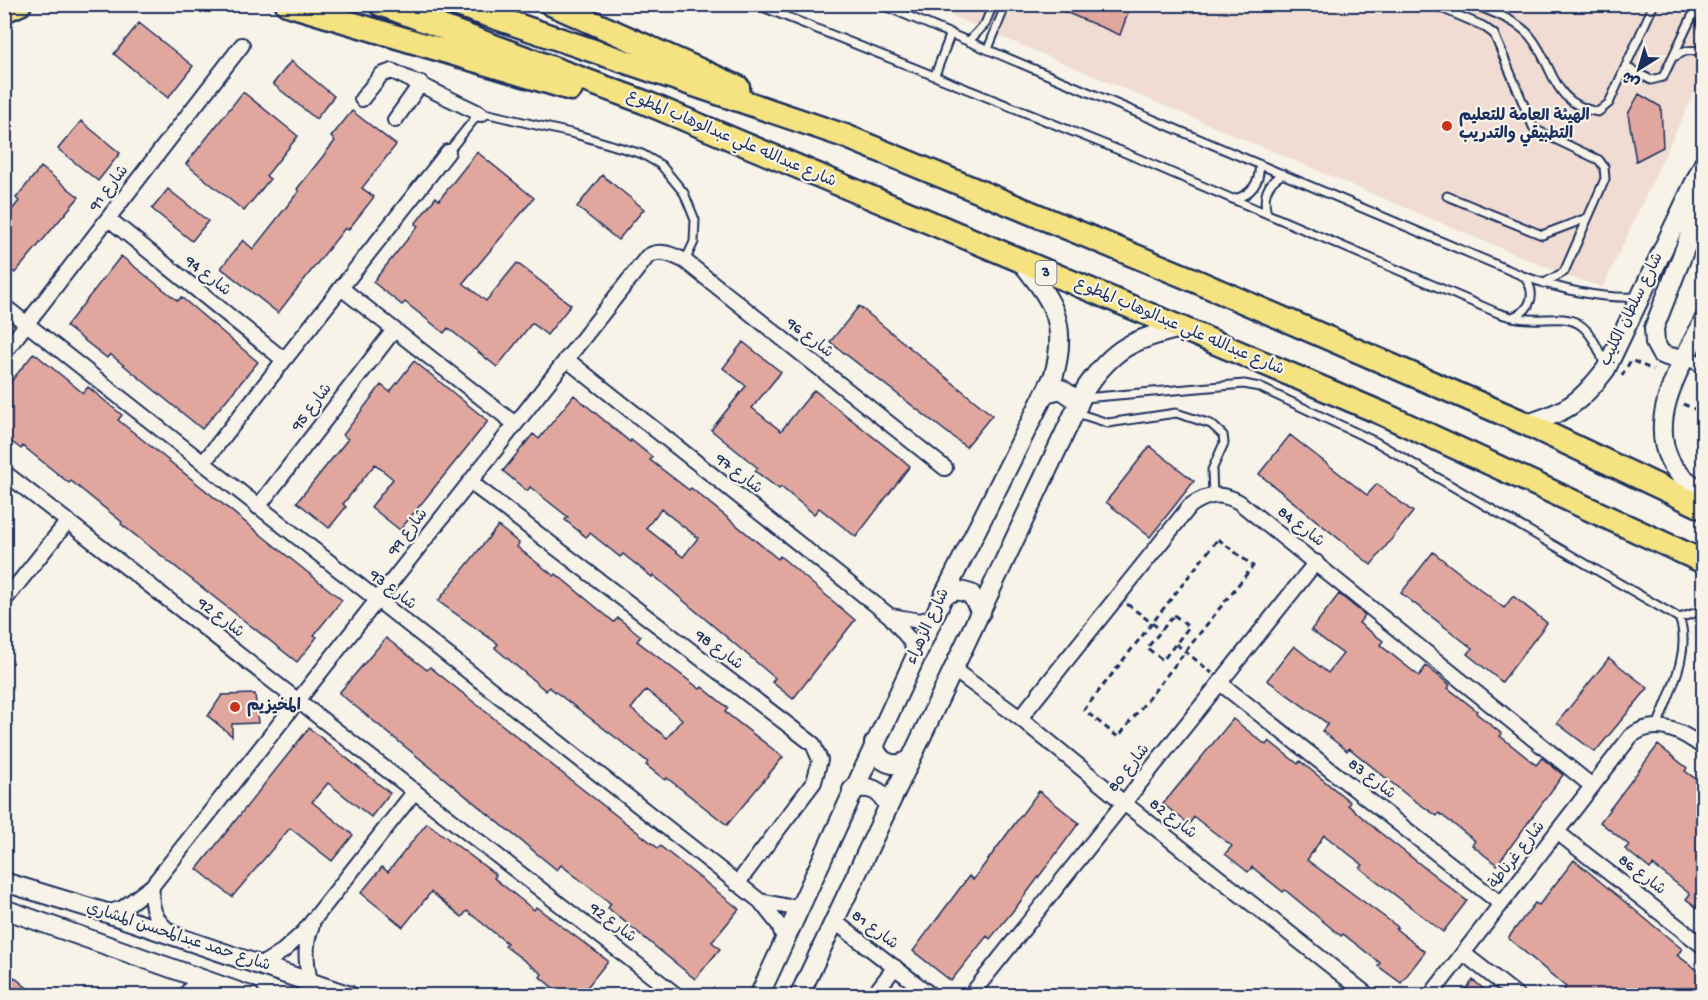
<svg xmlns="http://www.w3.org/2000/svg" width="1708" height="1000" viewBox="0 0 1708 1000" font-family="'Gochi Hand','Playpen Sans Arabic',sans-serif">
  <rect width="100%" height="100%" fill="#f7f3e8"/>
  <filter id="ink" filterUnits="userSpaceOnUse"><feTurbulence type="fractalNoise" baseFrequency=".0167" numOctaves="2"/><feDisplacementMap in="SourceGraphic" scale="12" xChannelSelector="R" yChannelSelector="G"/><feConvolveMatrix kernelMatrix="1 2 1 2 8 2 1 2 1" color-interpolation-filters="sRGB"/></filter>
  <g filter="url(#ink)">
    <path fill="#f0dcd2" d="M926 5H1703V74L1603 287 1569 277Z"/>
    <path fill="#e1a79e" stroke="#1b2f5e" stroke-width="1.5" fill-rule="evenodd" d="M1046 4H1131L1120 35Z
      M139 23 193 66 168 98 114 54Z
      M291 61 334 96 316 119 273 84Z
      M243 92 298 136 266 176 270 179 244 211 186 164Z
      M1639 94 1661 107 1663 147 1636 161 1628 114Z
      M352 111 396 145 362 188 374 197 348 230 345 228 278 313 221 268 243 240 253 249 299 191 297 189 335 141 331 137Z
      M81 121 120 153 98 181 58 149Z
      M477 152 534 198 463 283 486 301 517 263 571 305 547 335 532 323 497 367 448 328 444 333 405 302 402 305 373 282 418 226 415 224 436 197 439 200Z
      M41 167 79 197 15 273 4 265V220L19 201 16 198Z
      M602 175 644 209 618 240 577 207Z
      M168 189 208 221 192 241 152 209Z
      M121 256 178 301 181 297 258 362 202 429 110 354 107 358 66 326Z
      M859 306 992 415 966 447 830 342Z
      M743 342 781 372 752 408 781 431 814 390 910 466 856 537 819 508 814 514 781 487 779 489 755 471 758 468 711 430 746 386 723 368Z
      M34 353 83 393 88 387 122 415 118 420 342 600 314 635 317 637 297 662 121 524 122 522 71 481 69 483 23 446 21 449 4 436V390Z
      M414 361 488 421 400 530 371 507 393 479 375 464 343 504 346 507 329 528 297 502 348 439 343 435 381 385 390 392Z
      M574 395 630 442 631 440 652 457 650 460 689 490 691 488 778 559 780 556 855 620 793 699 772 682 775 678 653 575 652 577 623 554 620 557 590 533 586 537 565 520 568 517 530 487 527 491 503 471 533 434 539 439ZM661 509 698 538 683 557 646 528Z
      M1290 435 1367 495 1377 484 1413 512 1371 565 1259 474Z
      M1150 446 1194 481 1150 537 1106 502Z
      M498 526 519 543 517 547 554 576 556 574 614 622 618 618 641 636 637 641 700 689 702 687 728 708 725 712 783 757 727 825 667 778 665 780 646 765 648 762 549 687 546 691 495 648 498 644 438 601ZM646 690 682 719 667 738 631 709Z
      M1433 552 1504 608 1513 596 1547 623 1502 682 1467 654 1472 648 1401 593Z
      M1339 594 1365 615 1359 623 1383 641 1380 645 1419 676 1426 666 1450 685 1448 688 1477 711 1476 713 1502 734 1500 736 1536 765 1542 758 1563 775 1497 865 1472 845 1475 841 1439 813 1437 816 1408 796 1349 748 1347 751 1322 731 1328 724 1267 680 1294 646 1328 673 1343 654 1311 630Z
      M386 638 427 670 430 667 572 781 658 848 660 846 739 909 712 942 720 949 695 979 608 908 611 904 561 865 557 870 339 693Z
      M1609 658 1648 688 1595 752 1557 723Z
      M255 694 258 723 232 724V736L208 716 222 695Z
      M1233 719 1266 745 1269 741 1298 764 1300 761 1350 802 1348 805 1378 831 1467 901 1443 932 1360 868 1363 865 1324 835 1307 860 1398 927 1396 929 1425 952 1401 983 1378 966 1380 963 1343 934 1341 936 1285 890 1283 892 1252 867 1248 872 1225 854 1232 846 1194 817 1189 824 1163 804Z
      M309 728 390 793 371 817 328 783 312 802 353 835 332 861 290 828 232 897 197 869Z
      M1658 745 1687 768 1685 771 1704 785V913L1686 899 1690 894 1653 865 1650 869 1625 849 1629 845 1600 822Z
      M1039 791 1079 823 1017 906 990 939 987 936 951 981 913 951 969 876 973 880Z
      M427 823 496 875 494 878 534 910 536 907 608 961 580 996H563L540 977 542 974 505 946 507 943 467 911 462 917 431 892 403 927 361 893 382 867 388 872Z
      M1574 860 1682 949 1677 955 1704 975V996H1571L1564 990 1566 987 1508 938 1535 903 1539 905Z
      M14 977 37 996H4V989Z
      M1473 980 1492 996H1461Z"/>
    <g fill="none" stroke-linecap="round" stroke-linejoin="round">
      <defs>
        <path id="service" d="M755 4 1121 151 1498 313C1553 333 1579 291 1605 366
          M880 4 1523 276C1560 289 1598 299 1638 297
          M1432 4 1483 26 1494 34 1534 129 1599 160 1604 167 1605 179 1564 272 1544 283
          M1473 4C1491 12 1517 20 1530 36 1555 66 1550 103 1598 112L1609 103 1654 4
          M1697 9 1704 30
          M969 41 985 24 993 4
          M988 49 1006 4
          M1676 56 1685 51 1704 50
          M1626 67 1651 80 1663 77 1698 4
          M935 75 951 33
          M448 152 476 117 489 114 575 134 642 154 661 165 684 193 695 220 694 242 685 261
          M1447 196 1542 235 1587 218
          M1234 199C1251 195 1261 182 1259 164
          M1267 214C1262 197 1267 182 1283 174
          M1512 317C1532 311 1537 292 1524 277
          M1084 398 1244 384 1259 387 1376 442 1679 618C1693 651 1668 695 1657 727
          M1079 408 1083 415 1108 423 1176 413 1211 424 1223 435 1224 443 1212 470 1213 495
          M1679 618 1704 610"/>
        <path id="minor" d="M362 99 381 75 392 71 481 114
          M395 120 421 83
          M109 219 284 360
          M341 288 515 424
          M4 306 760 901 779 925 784 939
          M4 353 242 45
          M1686 357 1704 366
          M566 359 890 616 909 639 916 654
          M203 463 448 152
          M4 472 675 994
          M470 482 813 744 820 760 814 782 737 884
          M258 507 394 330
          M4 601 68 521
          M891 616 920 621 933 617
          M954 670 1020 718 1124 803 1369 996
          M1220 683 1501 904
          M1020 718 1190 506C1207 494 1220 492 1239 502L1592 786
          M1557 832 1704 947
          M152 886C150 906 154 921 172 933
          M760 901 789 907 800 905
          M107 913 123 908 152 886 647 257C659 248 673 255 685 261L945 468
          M834 921 932 996
          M1463 953 1518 996
          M261 965 283 951 303 933 415 791
          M310 982C306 963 304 944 312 925
          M185 996 198 978
          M873 996 895 967
          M970 996 1316 562
          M1430 996 1631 736C1655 717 1682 731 1704 748"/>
        <path id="tertiary" d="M1704 320C1684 361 1647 415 1670 461 1677 475 1691 484 1704 493
          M1686 357 1673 358 1661 354 1655 343 1654 328 1686 246 1704 190
          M1045 393 1061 389 1074 398 1078 406
          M1527 424C1568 411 1580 403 1606 369L1704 163
          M944 595 957 590 971 594 981 612
          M874 743C877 763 895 770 911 759
          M852 790C869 784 882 790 888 807
          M4 882 107 913 350 996
          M4 909 250 996
          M759 996 944 595 1054 375C1068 323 1054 303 1022 263
          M799 996 1086 388C1114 347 1134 339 1181 328"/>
        <path id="primary" d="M287 4 571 89
          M380 4 644 102 1181 328 1381 413 1704 562
          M455 4 845 136 1191 279 1527 424 1704 508
          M551 4 738 87
          M4 11 20 4"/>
      </defs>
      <use href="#service" stroke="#1b2f5e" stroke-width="11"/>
      <use href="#minor" stroke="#1b2f5e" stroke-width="18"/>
      <use href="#tertiary" stroke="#1b2f5e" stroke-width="22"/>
      <use href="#primary" stroke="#1b2f5e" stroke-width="27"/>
      <path stroke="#1b2f5e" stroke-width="3" stroke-dasharray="6 4.5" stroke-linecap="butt" d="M1622 376 1631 360 1653 370
        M1683 404 1704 413
        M1218 539 1253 566 1118 737 1084 710Z
        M1127 604 1161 630
        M1174 615 1189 627 1163 660 1147 648Z
        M1176 644 1212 673"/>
      <use href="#service" stroke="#f7f3e8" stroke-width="7"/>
      <use href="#minor" stroke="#f7f3e8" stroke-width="14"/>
      <use href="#tertiary" stroke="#f7f3e8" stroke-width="18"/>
      <use href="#primary" stroke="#f5e382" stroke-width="22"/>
    </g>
  </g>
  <g fill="#c8321e" stroke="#f7f3e8" stroke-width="2">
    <circle cx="1447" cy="126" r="6"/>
    <circle cx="235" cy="707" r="6"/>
  </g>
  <g text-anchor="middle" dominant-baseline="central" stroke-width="4.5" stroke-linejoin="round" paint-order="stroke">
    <rect fill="#f7f3e8" stroke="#5d6a87" stroke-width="1.5" x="1035.5" y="261" width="21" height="24" rx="4.5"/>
    <g font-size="15" font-weight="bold" fill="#1b2f5e">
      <text x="1046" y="273">3</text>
    </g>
    <g font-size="16" font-weight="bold" fill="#1b2f5e" stroke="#f7f3e8" text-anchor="start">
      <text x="1459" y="117">الهيئة العامة للتعليم<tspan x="1459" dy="18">التطبيقي والتدريب</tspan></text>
      <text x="247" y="707">المخيزيم</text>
    </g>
    <g font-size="16" fill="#1b2f5e" stroke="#f7f3e8">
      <text transform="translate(731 140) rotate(23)">شارع عبدالله علي عبدالوهاب المطوع</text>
      <text transform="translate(110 189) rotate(-52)">شارع 91</text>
      <text transform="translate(207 277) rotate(39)">شارع 94</text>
      <text transform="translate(1633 310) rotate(-64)">شارع سلطان الكليب</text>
      <text transform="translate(1179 328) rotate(23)">شارع عبدالله علي عبدالوهاب المطوع</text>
      <text transform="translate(809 339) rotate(38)">شارع 96</text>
      <text transform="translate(313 408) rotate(-52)">شارع 95</text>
      <text transform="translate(738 475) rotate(38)">شارع 97</text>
      <text transform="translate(1300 528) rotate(38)">شارع 84</text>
      <text transform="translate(409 533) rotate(-52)">شارع 99</text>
      <text transform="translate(392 591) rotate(38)">شارع 93</text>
      <text transform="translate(220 619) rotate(38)">شارع 92</text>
      <text transform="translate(929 627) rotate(-65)">شارع الزهراء</text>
      <text transform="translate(718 651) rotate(37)">شارع 98</text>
      <text transform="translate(1130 769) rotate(-51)">شارع 80</text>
      <text transform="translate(1371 780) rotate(38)">شارع 83</text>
      <text transform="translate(1172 820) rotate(38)">شارع 82</text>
      <text transform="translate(1518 856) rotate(-52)">شارع غرناطة</text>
      <text transform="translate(1641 876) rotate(38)">شارع 86</text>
      <text transform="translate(612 924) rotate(38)">شارع 92</text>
      <text transform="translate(874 931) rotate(37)">شارع 81</text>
      <text transform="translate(178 938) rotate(18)">شارع حمد عبدالمحسن المشاري</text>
    </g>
  </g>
  <rect width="1708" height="1000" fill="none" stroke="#f7f3e8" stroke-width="24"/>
  <rect x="12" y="12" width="1684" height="976" fill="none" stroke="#1b2f5e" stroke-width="2" filter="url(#ink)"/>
  <g transform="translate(1639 69) rotate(217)" stroke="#f7f3e8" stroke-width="4.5" paint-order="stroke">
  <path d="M0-4.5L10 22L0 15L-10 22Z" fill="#1b2f5e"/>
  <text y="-9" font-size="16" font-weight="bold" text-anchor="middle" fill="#1b2f5e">ش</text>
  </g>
</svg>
